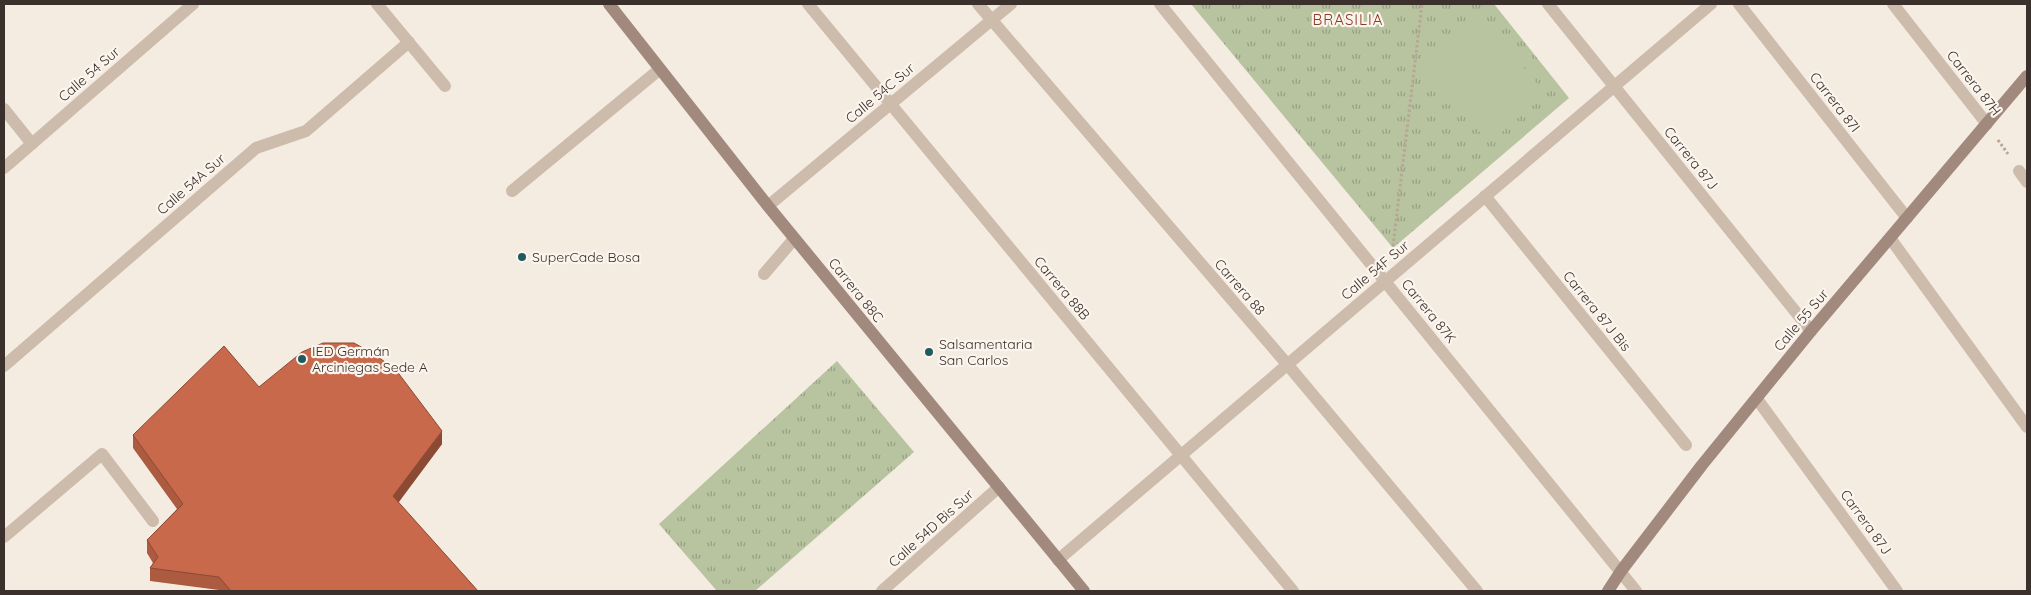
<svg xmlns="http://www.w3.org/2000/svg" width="2031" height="595" viewBox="0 0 2031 595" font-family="Quicksand,sans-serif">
  <defs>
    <pattern id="park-tufts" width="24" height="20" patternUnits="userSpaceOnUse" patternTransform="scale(1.25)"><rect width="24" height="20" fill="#b8c4a0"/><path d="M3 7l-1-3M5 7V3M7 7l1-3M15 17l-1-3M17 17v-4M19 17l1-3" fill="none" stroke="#97a083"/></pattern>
  </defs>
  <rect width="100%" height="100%" fill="#f4ebe1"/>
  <path fill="url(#park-tufts)" d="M1191 4H1494L1569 98 1393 248Z
    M837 361 914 452 755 591H717L659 524Z"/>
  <path fill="#b8c4a0" d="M1477 13 1546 94 1489 143 1420 62Z"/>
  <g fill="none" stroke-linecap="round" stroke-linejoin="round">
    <path stroke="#b9a596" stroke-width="3" stroke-dasharray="2.5 2.5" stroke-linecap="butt" d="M1998 140 2008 154
      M1393 246 1422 4"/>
    <path stroke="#cdbbac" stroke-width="12" d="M512 191 660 69
      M764 274 794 239
      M4 537 102 454 153 521"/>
    <path stroke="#cdbbac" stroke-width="12" d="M377 4 445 86
      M808 4 1293 591
      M978 4 1287 364 1477 591
      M1160 4 1636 591
      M1548 4 1811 331
      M1739 4 1907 218
      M1893 4 1987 124
      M4 109 32 144
      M4 168 193 4
      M2019 171 2027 182
      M1485 196 1686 445
      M768 206 1011 4
      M1890 238 2027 427
      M4 366 256 148 306 131 409 42
      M1757 399 1897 591
      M1058 560 1711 4
      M882 591 999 487"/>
    <path stroke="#a18a7d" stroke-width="12" d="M609 4 768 206 1084 591
      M1608 591 1621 571 1702 465 1811 331 2027 76"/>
  </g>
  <path fill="#ac5a40" d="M259 387 442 444 398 502 478 591H220L219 590 150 581V568L153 563 147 553V540L177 509 133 448V435Z"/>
  <path fill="#8c4a34" d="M442 431V444L393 510V496Z"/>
  <path fill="#c8694b" stroke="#8c4a34" d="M323 343H354L374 354 396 370 442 431 393 496 478 591H231L219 577 150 568 158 557 147 540 183 504 133 435 224 346 259 387 302 352Z"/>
  <g fill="#1f5a5e" stroke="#fbf5ee" stroke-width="2">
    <circle cx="522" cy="257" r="5"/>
    <circle cx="929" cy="352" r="5"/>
    <circle cx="302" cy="359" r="5"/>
  </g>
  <g text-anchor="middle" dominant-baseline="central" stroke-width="4.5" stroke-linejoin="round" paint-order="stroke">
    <g font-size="14" fill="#3b302b" stroke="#fbf5ee">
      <text transform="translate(89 74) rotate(-41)">Calle 54 Sur</text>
      <text transform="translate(1974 83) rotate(52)">Carrera 87H</text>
      <text transform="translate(880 93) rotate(-40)">Calle 54C Sur</text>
      <text transform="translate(1835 102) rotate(52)">Carrera 87I</text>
      <text transform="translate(1691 158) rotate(51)">Carrera 87J</text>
      <text transform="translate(191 184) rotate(-41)">Calle 54A Sur</text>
      <text transform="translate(1375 270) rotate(-40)">Calle 54F Sur</text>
      <text transform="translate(1240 287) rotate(49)">Carrera 88</text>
      <text transform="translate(1062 288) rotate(50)">Carrera 88B</text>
      <text transform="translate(856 290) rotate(51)">Carrera 88C</text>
      <text transform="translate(1429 311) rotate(51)">Carrera 87K</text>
      <text transform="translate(1597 311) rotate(51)">Carrera 87J Bis</text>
      <text transform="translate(1801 320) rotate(-50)">Calle 55 Sur</text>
      <text transform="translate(1866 522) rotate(54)">Carrera 87J</text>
      <text transform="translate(931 528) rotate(-42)">Calle 54D Bis Sur</text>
    </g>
    <g font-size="14" fill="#3b302b" stroke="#fbf5ee" text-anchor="start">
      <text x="532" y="257">SuperCade Bosa</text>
      <text x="939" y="344">Salsamentaria<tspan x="939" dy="16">San Carlos</tspan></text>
      <text x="312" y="351">IED Germán<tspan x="312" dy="16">Arciniegas Sede A</tspan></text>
    </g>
    <g font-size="15" letter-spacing="1" fill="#8c3b22" stroke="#fbf5ee">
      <text x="1348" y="19">BRASILIA</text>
    </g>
  </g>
  <rect width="2031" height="595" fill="none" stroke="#3b302b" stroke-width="10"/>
</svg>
